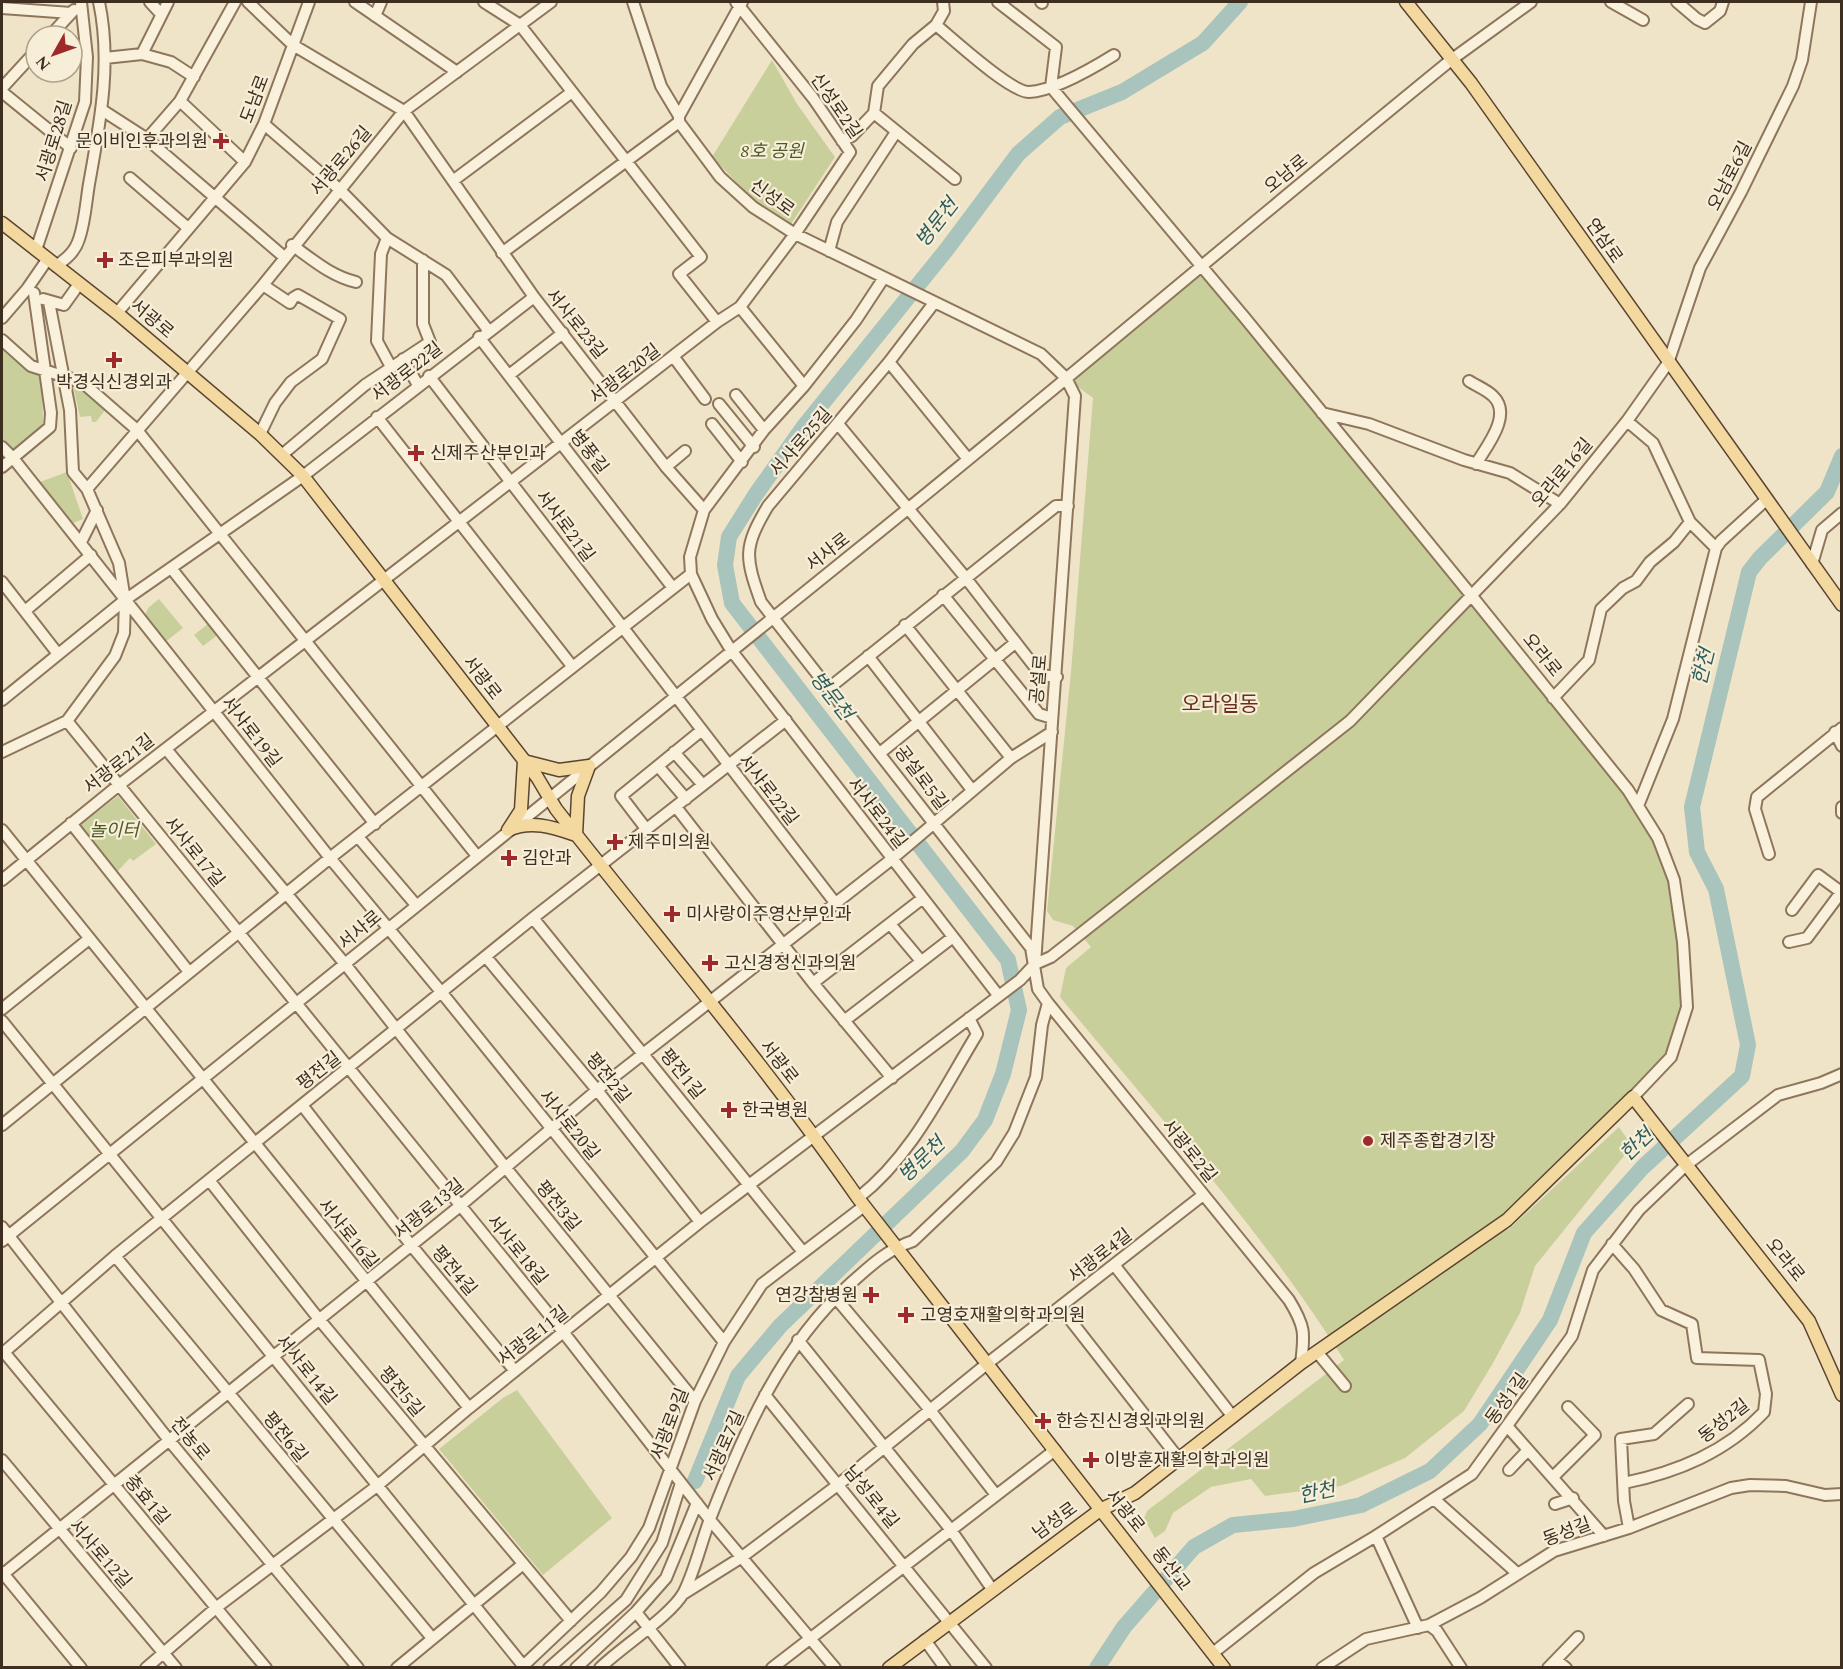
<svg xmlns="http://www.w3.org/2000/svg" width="1843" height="1669" viewBox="0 0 1843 1669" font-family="Spectral,'Noto Sans KR',serif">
  <rect width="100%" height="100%" fill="#f0e4c8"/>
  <path fill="#c9cf9b" d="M772 60 797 104 835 157 791 224 751 197 712 157Z
    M1200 265 1632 797 1674 880 1687 1007 1671 1057 1507 1220 1508 1230 1619 1127 1632 1146 1535 1266 1520 1313 1493 1363 1464 1411 1405 1458 1341 1486 1265 1496 1251 1479 1211 1487 1173 1513 1165 1531 1155 1538 1144 1519 1147 1511 1344 1360C1263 1231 1157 1115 1060 997L1066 968 1091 947 1073 926 1053 920 1047 911 1071 672 1093 398 1066 378Z
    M2 346 27 368 42 376 43 424 13 449 2 438Z
    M73 386H80L105 410 96 422H92L91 416 80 417Z
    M67 472 83 519 73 523 40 482Z
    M159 599 183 628 164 643 144 618 148 608Z
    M209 623 219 634 203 646 194 635Z
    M118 796 156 844 133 861 130 858 117 872 80 825Z
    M517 1390 612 1518 543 1575 439 1449 503 1398Z"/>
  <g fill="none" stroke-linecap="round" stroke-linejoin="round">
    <path stroke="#a9c4bc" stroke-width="16" d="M695 1481 738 1376 780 1326 962 1151 985 1120 1003 1074 1019 1010 1008 960 732 603 725 565 729 537 756 494 805 425 947 249 1018 154 1060 117 1122 92 1203 43 1240 2
      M1097 1668 1124 1627 1194 1547 1233 1525 1293 1519 1361 1505 1430 1471 1480 1424 1550 1320 1584 1233 1643 1167 1742 1076 1748 1045 1716 889 1697 852 1692 807 1749 572 1760 558 1827 492 1842 456"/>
    <defs>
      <path id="minor" d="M150 2 161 14
        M248 2 293 45 404 111 534 297 666 467 704 510
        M355 2 457 72
        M484 2 520 25 701 257 679 274 717 322
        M998 2 1056 47 1051 87 1245 318 1471 595 1628 790 1658 838 1674 880 1683 942 1687 1007 1671 1057 1633 1097
        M1041 2 1042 3
        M1611 2 1643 20
        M1677 2 1697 19 1705 23 1720 11 1723 2
        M2 8 71 13
        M375 16 381 2
        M936 25C953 39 1010 92 1029 92 1054 91 1093 68 1114 55
        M50 36 74 10
        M142 54 171 62 194 77
        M105 58 142 54 168 2
        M2 88 36 51
        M2 92 71 148
        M180 101 245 162
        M102 110 147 139 283 256
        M874 113 955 179
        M679 116 742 2
        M264 124 339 189 387 238 446 275 488 330
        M147 139 180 101 235 2
        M842 141 852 136 874 113 878 86 913 44 936 25 944 11 943 2
        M130 178 188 228
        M454 180 572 92
        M387 238 381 254 377 341 391 367
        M292 245C313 260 331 276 356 282
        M36 250 85 102 87 57 81 2
        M829 251 837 222 896 132
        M502 253 679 122
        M56 266C66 259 75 252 79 239 85 222 86 202 89 184 100 123 112 63 99 2
        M883 279 856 320 804 386 764 430 704 510 690 557 691 574 712 619 731 650 998 995
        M43 299 64 305 79 284
        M934 303 889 362 768 506C743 548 745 557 761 602L1031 948 1038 989 1048 1003 1289 1300C1305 1326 1305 1333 1301 1363
        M740 307 804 386
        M117 313 245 162 264 124 309 2
        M2 318 27 289 47 260
        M479 337 673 588
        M2 340 31 366 82 382 137 430 477 856
        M673 356 705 399
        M403 359 418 385
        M889 362 968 459
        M509 375 563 333
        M429 376 836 904
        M1469 381C1477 386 1487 390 1493 396 1513 415 1486 447 1476 464
        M736 395 764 430
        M719 404 754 447
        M1322 413 1369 424 1464 460 1510 473 1560 504
        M377 417 572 666
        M712 424 742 462
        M838 424 965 577 1041 675 1057 677
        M260 434 275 403 291 382 322 359 340 319 298 295 293 298 290 303 263 285
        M2 447 13 458 330 858 442 993 724 1342
        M283 454 365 385 430 342 423 324V260
        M2 467 50 427 51 413 34 293
        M666 467 685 451
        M87 489 263 285 404 111 551 2
        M1690 522 1716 548
        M81 542 97 510
        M1812 564 1822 530 1842 513
        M171 568 375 824
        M2 582 58 654
        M943 595 1039 714 1052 718
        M25 611 91 555
        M905 625 1011 758
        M868 656 972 790
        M829 688 1056 506H1068
        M1553 698 1589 660 1601 609 1623 588 1636 581 1650 562 1674 542 1690 522 1653 443 1627 421
        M2 700 125 600 303 476 534 297
        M67 721 564 1333 710 1520 835 1668
        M1835 732 1842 746
        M166 749 345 964 506 1168 695 1401
        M2 752 67 721 115 656 124 633 125 600 119 563 87 489 73 472 70 410 49 302
        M674 752 703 785
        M880 753 1015 643
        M658 766 686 799
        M1638 806 1673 719 1716 548 1721 541 1767 499
        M676 807 813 983 892 1078
        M1842 807V813
        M71 823 189 972
        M2 830 469 1408
        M647 830 621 796 702 730
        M359 838 416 905
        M1769 854 1755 809 1757 797 1842 728
        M2 880 119 785 717 322 740 307 795 234 850 152 813 98 736 2
        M1792 910 1818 875 1841 892
        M533 918 803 1252
        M890 924 921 961
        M1789 942 1807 938 1842 891
        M486 957 597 1090 700 1222
        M1035 964 1051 957 1350 721 1560 504 1627 421 1668 363 1700 268 1741 192 1793 86 1802 60 1811 2
        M813 983 923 898
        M2 1009 89 939
        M2 1021 525 1668
        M844 1021 953 937
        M302 1105 411 1245 515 1371
        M2 1125 330 858 691 574
        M209 1180 318 1318 571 1621
        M858 1198C912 1156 941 1093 977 1034L969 1018
        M2 1227 168 1439 358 1668
        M2 1241C287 1011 572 780 857 550 1057 389 1252 222 1451 60L1531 2
        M1612 1244 1634 1269 1661 1310 1692 1324 1697 1358 1759 1360 1766 1394 1764 1412C1726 1452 1678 1472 1624 1483
        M115 1256 432 1638
        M1115 1266 1233 1417
        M835 1297 930 1410 996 1495
        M1061 1308 1179 1459
        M798 1340 951 1530 992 1589
        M4 1352 266 1668
        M1317 1352 1345 1386
        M2 1354 115 1256 533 918 786 720
        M765 1395 986 1668
        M1507 1426 1604 1536
        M2 1460 176 1668
        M1509 1470 1528 1450
        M1553 1477 1595 1435 1568 1407
        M1434 1499 1518 1574
        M1555 1504 1573 1498
        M1629 1528 1624 1501 1621 1439 1654 1434 1688 1404
        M2 1572 81 1668
        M2 1575 460 1206 597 1090 892 859 1011 758 1052 732
        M683 1594 742 1557 839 1484 988 1363 1203 1195
        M636 1612 680 1668
        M1429 1625 1437 1631 1461 1668
        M1418 1628 1376 1536 1472 1474 1572 1336 1593 1270 1639 1210 1685 1166 1778 1095 1821 1083 1842 1074
        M925 1640 945 1668
        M1213 1653 1314 1573 1376 1536
        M1556 1660 1566 1668
        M146 1668 217 1607 377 1486 469 1408 700 1222 1020 980 1035 964 1075 396 1066 378 1041 354 795 234 753 207 720 177 679 122V116L661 86 633 2
        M397 1668 522 1565
        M521 1668 601 1592 631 1557 649 1528 695 1401 724 1342 762 1284 864 1206
        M549 1668 626 1600 662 1543 681 1483
        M576 1668 636 1612 666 1578 697 1503
        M600 1668C620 1648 672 1615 684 1592 695 1570 701 1543 710 1519 743 1434 781 1346 850 1284 870 1266 888 1249 913 1241L996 1162 1014 1133 1036 1077 1042 1025 1048 1003
        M772 1668 1055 1450
        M1322 1668 1366 1639 1429 1625 1480 1598 1554 1551 1629 1528 1731 1488 1750 1485 1786 1486 1825 1495 1842 1494
        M1548 1668 1578 1637"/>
      <path id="major" d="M1406 2 1471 83 1842 605
        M2 223 117 313 260 434 303 476 537 777 556 809C657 938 764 1063 858 1198L1224 1668
        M508 830C532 820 552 827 576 835L578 796 589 766
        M508 830 521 810 524 761 559 770 589 766
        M889 1668 1100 1510 1135 1493 1301 1363 1507 1220 1633 1097 1809 1321 1842 1395"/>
    </defs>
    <use href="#minor" stroke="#8d765c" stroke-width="14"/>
    <use href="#major" stroke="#5b4430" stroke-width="15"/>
    <use href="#minor" stroke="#faf1dc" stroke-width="10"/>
    <use href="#major" stroke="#f3d9a0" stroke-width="12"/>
  </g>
  <g fill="#9e2a2b" stroke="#f7eed8" stroke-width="2">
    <path d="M218 132h6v6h6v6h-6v6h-6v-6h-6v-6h6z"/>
    <path d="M102 251h6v6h6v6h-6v6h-6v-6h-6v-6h6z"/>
    <path d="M111 351h6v6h6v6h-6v6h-6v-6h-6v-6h6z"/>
    <path d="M413 444h6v6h6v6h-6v6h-6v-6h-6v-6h6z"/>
    <path d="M612 833h6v6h6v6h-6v6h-6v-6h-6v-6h6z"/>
    <path d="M506 849h6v6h6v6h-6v6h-6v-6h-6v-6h6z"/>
    <path d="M669 905h6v6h6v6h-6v6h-6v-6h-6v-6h6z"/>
    <path d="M707 954h6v6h6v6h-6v6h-6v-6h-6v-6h6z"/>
    <path d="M726 1101h6v6h6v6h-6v6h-6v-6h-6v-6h6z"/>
    <circle cx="1368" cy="1141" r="6"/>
    <path d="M868 1286h6v6h6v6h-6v6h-6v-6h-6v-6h6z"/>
    <path d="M903 1306h6v6h6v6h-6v6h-6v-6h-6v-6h6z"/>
    <path d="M1040 1412h6v6h6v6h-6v6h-6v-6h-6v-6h6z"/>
    <path d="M1088 1451h6v6h6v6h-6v6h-6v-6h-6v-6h6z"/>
  </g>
  <g text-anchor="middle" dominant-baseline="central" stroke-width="4.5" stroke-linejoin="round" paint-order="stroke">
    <g font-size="18" fill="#3d2e20" stroke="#f7eed8">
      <text transform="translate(255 99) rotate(-69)">도남로</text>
      <text transform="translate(836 106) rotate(55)">신성로2길</text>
      <text transform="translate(54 141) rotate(-73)">서광로28길</text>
      <text transform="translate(341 161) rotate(-50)">서광로26길</text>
      <text transform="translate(1286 174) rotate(-39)">오남로</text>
      <text transform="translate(1730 176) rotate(-63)">오남로6길</text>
      <text transform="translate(772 198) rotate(36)">신성로</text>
      <text transform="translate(1604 241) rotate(55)">연삼로</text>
      <text transform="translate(152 319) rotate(40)">서광로</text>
      <text transform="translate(576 324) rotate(51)">서사로23길</text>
      <text transform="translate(407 372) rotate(-38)">서광로22길</text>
      <text transform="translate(625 374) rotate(-38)">서광로20길</text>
      <text transform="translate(801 442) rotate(-49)">서사로25길</text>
      <text transform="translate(589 452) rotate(52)">병풍길</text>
      <text transform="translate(1562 473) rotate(-50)">오라로16길</text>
      <text transform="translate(565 526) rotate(53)">서사로21길</text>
      <text transform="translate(828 552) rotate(-38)">서사로</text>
      <text transform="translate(1542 655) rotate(51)">오라로</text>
      <text transform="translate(482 678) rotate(52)">서광로</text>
      <text transform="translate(1039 679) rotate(-85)">공설로</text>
      <text transform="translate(251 732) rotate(52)">서사로19길</text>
      <text transform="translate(119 764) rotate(-38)">서광로21길</text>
      <text transform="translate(921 778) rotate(53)">공설로5길</text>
      <text transform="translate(768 790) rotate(52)">서사로22길</text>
      <text transform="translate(877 813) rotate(52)">서사로24길</text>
      <text transform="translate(194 852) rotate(51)">서사로17길</text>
      <text transform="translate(360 930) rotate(-40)">서사로</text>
      <text transform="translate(779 1062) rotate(52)">서광로</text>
      <text transform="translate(319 1071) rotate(-38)">평전길</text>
      <text transform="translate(682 1074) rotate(51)">평전1길</text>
      <text transform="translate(608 1078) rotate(51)">평전2길</text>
      <text transform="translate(569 1125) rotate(51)">서사로20길</text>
      <text transform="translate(1189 1151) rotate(51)">서광로2길</text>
      <text transform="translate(558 1206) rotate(51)">평전3길</text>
      <text transform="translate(429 1209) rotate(-39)">서광로13길</text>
      <text transform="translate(348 1234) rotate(51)">서사로16길</text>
      <text transform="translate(517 1250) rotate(51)">서사로18길</text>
      <text transform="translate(1100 1256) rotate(-38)">서광로4길</text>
      <text transform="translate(1785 1260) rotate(51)">오라로</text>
      <text transform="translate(454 1271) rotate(50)">평전4길</text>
      <text transform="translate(533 1336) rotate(-38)">서광로11길</text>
      <text transform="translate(306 1370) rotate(51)">서사로14길</text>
      <text transform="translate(401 1392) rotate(50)">평전5길</text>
      <text transform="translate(1507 1399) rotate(-54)">동성1길</text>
      <text transform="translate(1724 1421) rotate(-38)">동성2길</text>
      <text transform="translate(670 1424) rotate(-69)">서광로9길</text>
      <text transform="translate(285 1437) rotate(51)">평전6길</text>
      <text transform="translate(190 1439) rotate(50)">전농로</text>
      <text transform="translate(724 1446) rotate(-66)">서광로7길</text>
      <text transform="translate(871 1497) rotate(51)">남성로4길</text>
      <text transform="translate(147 1500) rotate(50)">충효1길</text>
      <text transform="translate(1125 1511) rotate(51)">서광로</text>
      <text transform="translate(1055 1521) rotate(-36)">남성로</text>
      <text transform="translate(1567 1532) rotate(-21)">동성길</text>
      <text transform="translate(100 1554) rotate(49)">서사로12길</text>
      <text transform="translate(1171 1569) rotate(52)">동산교</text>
    </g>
    <g font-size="18" fill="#3d2e20" stroke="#f7eed8" text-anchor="start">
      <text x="208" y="141" text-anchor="end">문이비인후과의원</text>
      <text x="118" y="260">조은피부과의원</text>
      <text x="114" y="382" text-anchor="middle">박경식신경외과</text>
      <text x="430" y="453">신제주산부인과</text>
      <text x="628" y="842">제주미의원</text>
      <text x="522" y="858">김안과</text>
      <text x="686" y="914">미사랑이주영산부인과</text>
      <text x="724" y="963">고신경정신과의원</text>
      <text x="742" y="1110">한국병원</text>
      <text x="1380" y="1141">제주종합경기장</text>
      <text x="858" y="1295" text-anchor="end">연강참병원</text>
      <text x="920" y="1315">고영호재활의학과의원</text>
      <text x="1056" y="1421">한승진신경외과의원</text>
      <text x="1104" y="1460">이방훈재활의학과의원</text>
    </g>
    <g font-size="18" font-style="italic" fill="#4d5a26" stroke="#f7eed8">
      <text x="772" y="151">8호 공원</text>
      <text x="114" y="830">놀이터</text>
    </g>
    <g font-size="20" font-style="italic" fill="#2f5d5a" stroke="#f7eed8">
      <text transform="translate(937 223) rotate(-52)">병문천</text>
      <text transform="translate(1704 667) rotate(-76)">한천</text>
      <text transform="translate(831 696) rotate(52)">병문천</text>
      <text transform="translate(1637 1145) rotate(-44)">한천</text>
      <text transform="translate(922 1160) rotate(-44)">병문천</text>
      <text transform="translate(1317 1493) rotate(-12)">한천</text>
    </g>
    <g font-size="21" fill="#6b2e1e" stroke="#f7eed8">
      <text x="1220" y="705">오라일동</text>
    </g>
  </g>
  <rect width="1843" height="1669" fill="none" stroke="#3d2e20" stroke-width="6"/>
  <g transform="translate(54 54) rotate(230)"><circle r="28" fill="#f7eed8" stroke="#ada18e" stroke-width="1.5"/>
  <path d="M0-4.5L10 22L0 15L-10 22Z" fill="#9e2a2b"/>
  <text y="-9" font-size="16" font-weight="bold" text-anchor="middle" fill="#3d2e20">N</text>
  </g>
</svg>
